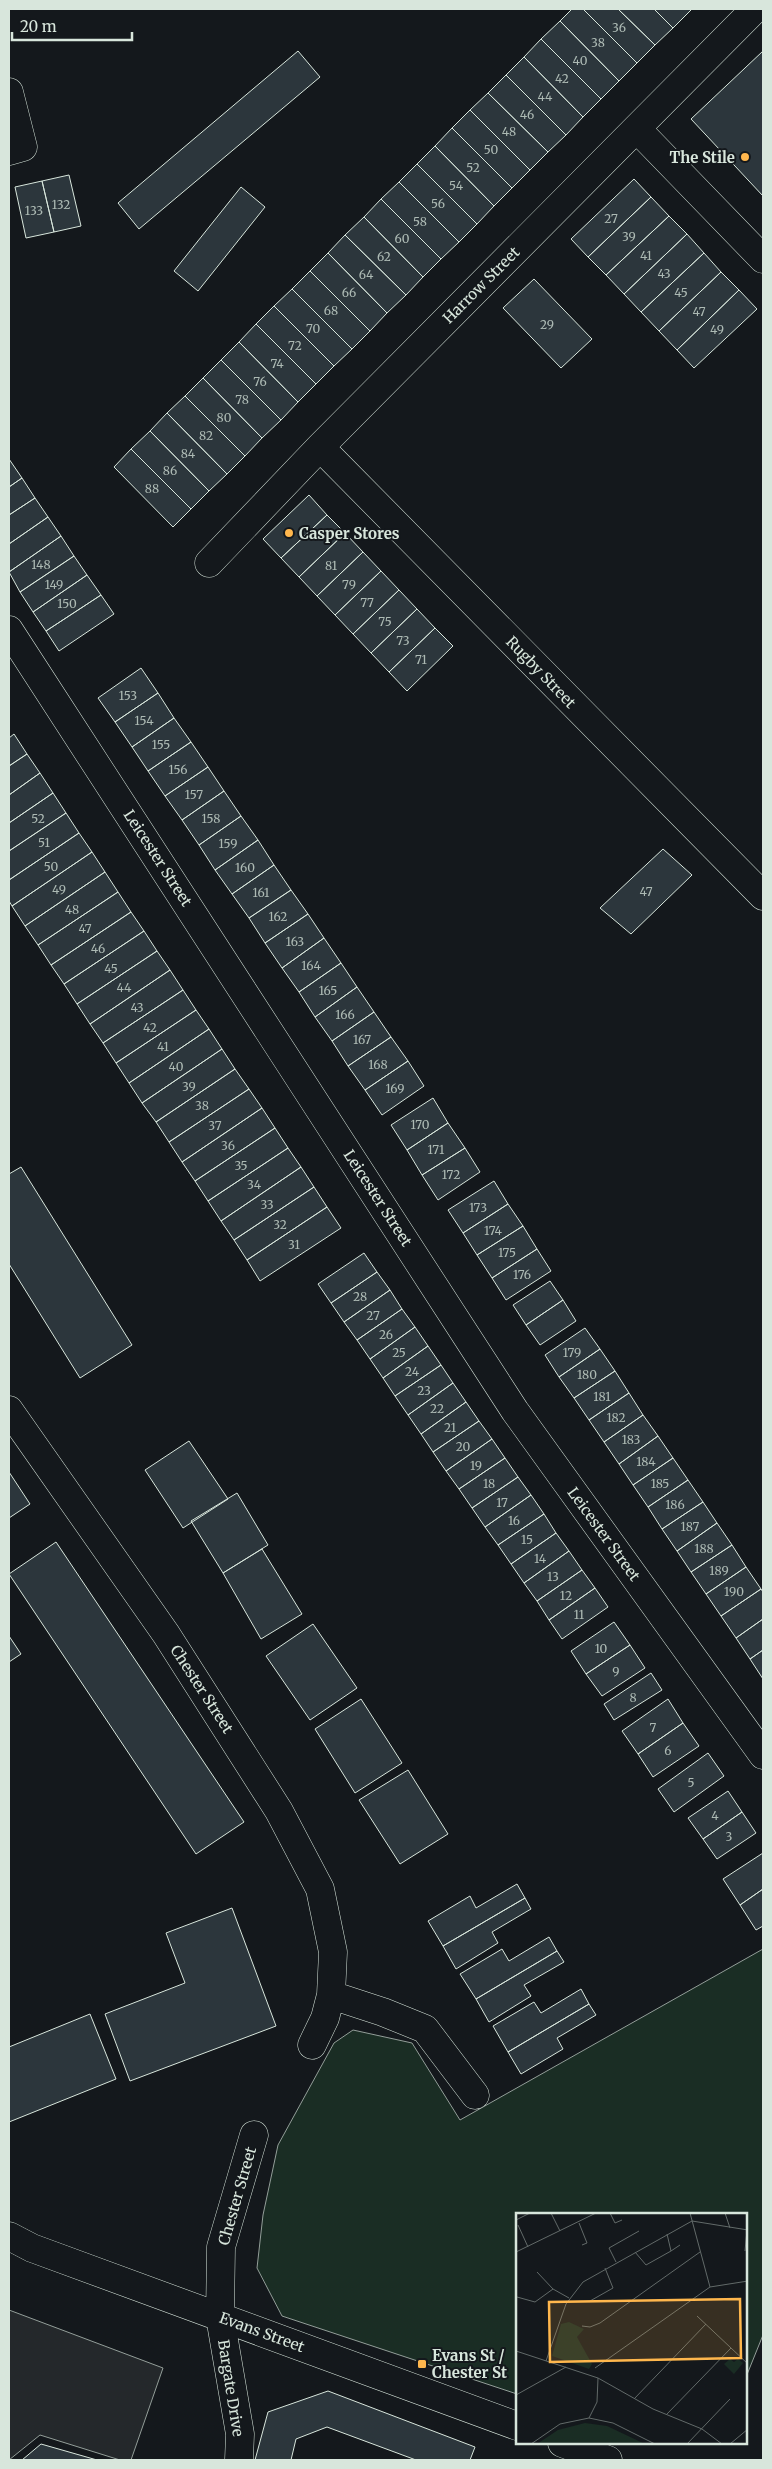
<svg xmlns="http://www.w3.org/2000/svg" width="772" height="2469" viewBox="0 0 772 2469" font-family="Merriweather,serif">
  <rect width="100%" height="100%" fill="#14181c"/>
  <path fill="#1a2d24" stroke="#939e99" d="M763 1949V2335L746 2377V2214H517V2394L282 2316 257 2268 263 2215 278 2145 334 2043 353 2030 412 2043 460 2120Z"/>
  <path fill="#24282b" stroke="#939e99" d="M9 2310 163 2368 131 2460H120L40 2435 9 2460Z"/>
  <path fill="#2c363c" stroke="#d8e6dc" d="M572 9H583L637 63 619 81 560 21Z
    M583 9H618L655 45 637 63Z
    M618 9H654L673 28 655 45Z
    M654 9H689L691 10 673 28Z
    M560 21 619 81 601 99 541 39Z
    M541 39 601 99 583 117 524 57Z
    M298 51 320 77 139 229 118 203Z
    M763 51V196L691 119Z
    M524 57 583 117 566 135 506 75Z
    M506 75 566 135 548 152 488 93Z
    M488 93 548 152 530 170 470 110Z
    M470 110 530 170 512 188 452 128Z
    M452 128 512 188 494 206 435 146Z
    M435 146 494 206 477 224 417 164Z
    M417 164 477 224 459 242 399 182Z
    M69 175 81 226 54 232 42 181Z
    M634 179 651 197 588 257 571 239Z
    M42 181 54 232 26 238 15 187Z
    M399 182 459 242 441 259 381 199Z
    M241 187 265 207 198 291 174 271Z
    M651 197 669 216 606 275 588 257Z
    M381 199 441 259 423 277 364 217Z
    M669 216 687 234 624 294 606 275Z
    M364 217 423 277 406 295 345 235Z
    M687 234 704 253 641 312 624 294Z
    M345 235 406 295 387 313 328 253Z
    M328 253 387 313 370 331 310 271Z
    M704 253 721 272 659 331 641 312Z
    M310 271 370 331 352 349 292 289Z
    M721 272 739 290 677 350 659 331Z
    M534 279 592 339 561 368 503 308Z
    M292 289 352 349 334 366 274 306Z
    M739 290 757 309 694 368 677 350Z
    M274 306 334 366 316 384 256 324Z
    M256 324 316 384 298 402 239 342Z
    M239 342 298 402 281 420 221 360Z
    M221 360 281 420 262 438 203 378Z
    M203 378 262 438 245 456 185 396Z
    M185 396 245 456 227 474 167 413Z
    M167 413 227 474 209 491 150 431Z
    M150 431 209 491 191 509 131 449Z
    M131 449 191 509 173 527 114 467Z
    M9 459 22 478 9 487Z
    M22 478 35 498 9 515V487Z
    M309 495 327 515 281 558 263 539Z
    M35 498 48 517 9 544V515Z
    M327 515 345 533 299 577 281 558Z
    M48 517 61 536 9 572V544Z
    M345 533 363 552 317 596 299 577Z
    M61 536 74 556 20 592 9 572Z
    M363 552 381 571 335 615 317 596Z
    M74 556 87 575 33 612 20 592Z
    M381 571 399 590 353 634 335 615Z
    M87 575 101 595 46 631 33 612Z
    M399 590 417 609 371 653 353 634Z
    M101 595 114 614 59 651 46 631Z
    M417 609 435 628 389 672 371 653Z
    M435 628 453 646 407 691 389 672Z
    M141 668 158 693 115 722 98 698Z
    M158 693 174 718 132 747 115 722Z
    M174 718 191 742 148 771 132 747Z
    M14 734 27 754 9 766V738Z
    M191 742 208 767 165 796 148 771Z
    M27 754 40 773 9 795V766Z
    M208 767 224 791 182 820 165 796Z
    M40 773 53 793 9 823V795Z
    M224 791 241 816 199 845 182 820Z
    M53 793 66 813 9 851V823Z
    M66 813 79 833 9 880V851Z
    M241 816 258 840 215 870 199 845Z
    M79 833 92 852 12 906 9 901V880Z
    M258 840 274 865 232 894 215 870Z
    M663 849 692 875 631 934 600 908Z
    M92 852 105 872 25 926 12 906Z
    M274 865 291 890 249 918 232 894Z
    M105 872 118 892 38 945 25 926Z
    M291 890 308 914 265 943 249 918Z
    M118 892 131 912 51 965 38 945Z
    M131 912 144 931 64 984 51 965Z
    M308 914 324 938 282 968 265 943Z
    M144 931 157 951 77 1004 64 984Z
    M324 938 341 963 299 992 282 968Z
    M157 951 170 970 90 1024 77 1004Z
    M341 963 357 987 315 1017 299 992Z
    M170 970 183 990 103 1043 90 1024Z
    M357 987 374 1012 332 1041 315 1017Z
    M183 990 196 1010 116 1063 103 1043Z
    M196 1010 209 1029 129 1083 116 1063Z
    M374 1012 391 1037 348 1066 332 1041Z
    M209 1029 222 1049 142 1103 129 1083Z
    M391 1037 408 1061 365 1090 348 1066Z
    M222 1049 235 1069 156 1122 142 1103Z
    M408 1061 424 1086 382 1115 365 1090Z
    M235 1069 249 1089 169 1142 156 1122Z
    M249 1089 262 1108 182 1162 169 1142Z
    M433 1098 448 1123 407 1150 391 1125Z
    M262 1108 275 1128 195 1181 182 1162Z
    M448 1123 465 1148 422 1175 407 1150Z
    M275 1128 288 1148 208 1201 195 1181Z
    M288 1148 301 1167 221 1221 208 1201Z
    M465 1148 480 1172 438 1200 422 1175Z
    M21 1167 132 1345 80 1378 9 1264V1174Z
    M301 1167 314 1187 234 1240 221 1221Z
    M494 1181 508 1204 463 1233 448 1210Z
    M314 1187 327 1207 247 1260 234 1240Z
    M508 1204 523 1226 477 1255 463 1233Z
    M327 1207 341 1228 260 1281 247 1260Z
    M523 1226 537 1249 492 1278 477 1255Z
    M537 1249 551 1271 506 1300 492 1278Z
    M364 1253 377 1272 331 1303 318 1284Z
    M377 1272 390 1290 344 1322 331 1303Z
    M550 1281 563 1300 526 1325 513 1305Z
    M390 1290 402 1309 357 1340 344 1322Z
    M563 1300 576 1321 540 1345 526 1325Z
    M402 1309 415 1327 370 1359 357 1340Z
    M415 1327 428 1346 383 1378 370 1359Z
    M585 1328 600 1349 559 1377 545 1355Z
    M428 1346 441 1365 395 1396 383 1378Z
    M600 1349 615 1371 574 1398 559 1377Z
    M441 1365 453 1383 408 1415 395 1396Z
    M615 1371 629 1393 589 1420 574 1398Z
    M453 1383 466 1402 421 1434 408 1415Z
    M629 1393 643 1415 604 1442 589 1420Z
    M466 1402 479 1421 433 1452 421 1434Z
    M643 1415 658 1436 619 1464 604 1442Z
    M479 1421 492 1439 446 1471 433 1452Z
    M658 1436 673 1458 633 1485 619 1464Z
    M492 1439 505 1458 459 1489 446 1471Z
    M189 1441 228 1499 183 1528 145 1470Z
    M505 1458 518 1477 472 1508 459 1489Z
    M673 1458 688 1480 648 1507 633 1485Z
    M9 1472 30 1504 9 1518Z
    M518 1477 531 1495 485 1527 472 1508Z
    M688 1480 703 1502 662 1529 648 1507Z
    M237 1493 268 1545 223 1573 191 1521Z
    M531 1495 544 1514 498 1545 485 1527Z
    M703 1502 717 1523 677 1551 662 1529Z
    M544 1514 556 1533 511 1564 498 1545Z
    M717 1523 732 1545 691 1572 677 1551Z
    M556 1533 569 1551 524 1583 511 1564Z
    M56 1542 244 1822 196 1854 9 1574Z
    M732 1545 746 1567 706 1594 691 1572Z
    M262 1549 302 1614 261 1639 223 1573Z
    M569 1551 582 1570 537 1601 524 1583Z
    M746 1567 761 1589 721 1616 706 1594Z
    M582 1570 595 1588 549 1620 537 1601Z
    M595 1588 608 1607 562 1639 549 1620Z
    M761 1589 763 1592V1619L736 1638 721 1616Z
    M763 1619V1650L750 1659 736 1638Z
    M614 1622 630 1645 586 1674 571 1651Z
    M313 1624 357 1688 310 1720 266 1656Z
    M9 1636 21 1654 9 1662Z
    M630 1645 645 1668 602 1696 586 1674Z
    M763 1650V1679L750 1659Z
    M651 1673 662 1690 614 1720 604 1704Z
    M361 1699 402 1763 355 1793 315 1729Z
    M668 1699 683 1723 638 1754 622 1731Z
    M683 1723 699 1746 653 1777 638 1754Z
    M708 1753 724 1776 674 1812 658 1789Z
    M408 1770 448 1834 400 1864 359 1800Z
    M728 1791 742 1812 703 1839 688 1818Z
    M742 1812 756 1833 717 1859 703 1839Z
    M763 1853V1889L740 1905 723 1879Z
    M517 1884 525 1898 443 1946 428 1921 470 1896 476 1908Z
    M763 1889V1926L756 1930 740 1905Z
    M525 1898 531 1909 492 1932 498 1943 456 1969 443 1946Z
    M232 1908 276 2026 130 2081 105 2014 185 1983 166 1933Z
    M549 1937 557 1951 476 1999 460 1974 502 1949 509 1961Z
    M557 1951 564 1962 524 1985 531 1996 489 2022 476 1999Z
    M581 1989 589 2004 508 2052 493 2026 534 2002 541 2013Z
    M589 2004 596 2015 557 2038 563 2049 521 2074 508 2052Z
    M90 2014 116 2079 9 2122V2047Z
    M328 2391 475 2447 470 2460H416L327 2427 296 2439 291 2460H255L268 2412Z
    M41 2444 97 2460H22Z"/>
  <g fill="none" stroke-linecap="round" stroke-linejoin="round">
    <defs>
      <path id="minor" d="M9 92 23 147 9 151
        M637 129 763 259
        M320 447 763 896
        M209 563 320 447 755 9
        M9 630 515 1411 763 1755
        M9 1410 166 1634 279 1811 320 1889 333 1952 331 1995 325 2018 312 2045
        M331 1995 383 2012 425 2029 475 2095
        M9 2236 32 2248 517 2426
        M562 2443 608 2460
        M239 2460 240 2434 220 2317 221 2247 254 2135"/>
    </defs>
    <use href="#minor" stroke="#d8e6dc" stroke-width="29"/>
    <use href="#minor" stroke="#14181c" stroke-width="28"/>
  </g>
  <g fill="#ffb74d" stroke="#14181c" stroke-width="2">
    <circle cx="745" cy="157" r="5"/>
    <circle cx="289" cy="533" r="5"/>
    <rect x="417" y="2359" width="10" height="10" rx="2.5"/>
  </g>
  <g text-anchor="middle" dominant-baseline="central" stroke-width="4" stroke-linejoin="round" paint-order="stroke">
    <g font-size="12" fill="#adbab4">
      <text x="619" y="27">36</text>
      <text x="598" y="42">38</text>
      <text x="580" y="60">40</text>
      <text x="562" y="78">42</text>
      <text x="545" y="96">44</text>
      <text x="527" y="114">46</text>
      <text x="509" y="131">48</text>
      <text x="491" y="149">50</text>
      <text x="473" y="167">52</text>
      <text x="456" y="185">54</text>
      <text x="438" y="203">56</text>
      <text x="61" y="204">132</text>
      <text x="34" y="210">133</text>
      <text x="611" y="218">27</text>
      <text x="420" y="221">58</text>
      <text x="629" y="236">39</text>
      <text x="402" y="238">60</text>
      <text x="646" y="255">41</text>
      <text x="384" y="256">62</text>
      <text x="664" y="273">43</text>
      <text x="366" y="274">64</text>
      <text x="349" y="292">66</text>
      <text x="681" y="292">45</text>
      <text x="331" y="310">68</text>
      <text x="699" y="311">47</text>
      <text x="547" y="324">29</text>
      <text x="313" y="328">70</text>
      <text x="717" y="329">49</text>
      <text x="295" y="345">72</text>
      <text x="277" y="363">74</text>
      <text x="260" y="381">76</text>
      <text x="242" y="399">78</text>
      <text x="224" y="417">80</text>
      <text x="206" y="435">82</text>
      <text x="188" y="453">84</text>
      <text x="170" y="470">86</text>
      <text x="152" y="488">88</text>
      <text x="41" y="564">148</text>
      <text x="331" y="565">81</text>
      <text x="54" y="584">149</text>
      <text x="349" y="584">79</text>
      <text x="367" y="602">77</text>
      <text x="67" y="603">150</text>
      <text x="385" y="621">75</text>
      <text x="403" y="640">73</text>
      <text x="421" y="659">71</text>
      <text x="128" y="695">153</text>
      <text x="144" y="720">154</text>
      <text x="161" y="744">155</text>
      <text x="178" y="769">156</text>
      <text x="194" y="794">157</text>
      <text x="38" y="818">52</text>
      <text x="211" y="818">158</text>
      <text x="44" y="842">51</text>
      <text x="228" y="843">159</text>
      <text x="51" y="866">50</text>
      <text x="245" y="867">160</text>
      <text x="59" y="889">49</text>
      <text x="646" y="891">47</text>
      <text x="261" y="892">161</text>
      <text x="72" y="909">48</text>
      <text x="278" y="916">162</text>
      <text x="85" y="928">47</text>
      <text x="295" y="941">163</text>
      <text x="98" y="948">46</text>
      <text x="311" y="965">164</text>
      <text x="111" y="968">45</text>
      <text x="124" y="987">44</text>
      <text x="328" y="990">165</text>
      <text x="137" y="1007">43</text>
      <text x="345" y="1014">166</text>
      <text x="150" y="1027">42</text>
      <text x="362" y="1039">167</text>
      <text x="163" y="1046">41</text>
      <text x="378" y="1064">168</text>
      <text x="176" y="1066">40</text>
      <text x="189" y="1086">39</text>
      <text x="395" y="1088">169</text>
      <text x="202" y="1105">38</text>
      <text x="420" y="1124">170</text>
      <text x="215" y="1125">37</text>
      <text x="228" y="1145">36</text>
      <text x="436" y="1149">171</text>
      <text x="241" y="1165">35</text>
      <text x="451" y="1174">172</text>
      <text x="254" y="1184">34</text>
      <text x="267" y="1204">33</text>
      <text x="478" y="1207">173</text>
      <text x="280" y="1224">32</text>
      <text x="493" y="1230">174</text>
      <text x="294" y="1244">31</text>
      <text x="507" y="1252">175</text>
      <text x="522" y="1274">176</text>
      <text x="360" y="1296">28</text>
      <text x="373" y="1315">27</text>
      <text x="386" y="1334">26</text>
      <text x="399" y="1352">25</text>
      <text x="572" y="1352">179</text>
      <text x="412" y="1371">24</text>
      <text x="587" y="1374">180</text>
      <text x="424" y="1390">23</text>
      <text x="602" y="1396">181</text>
      <text x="437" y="1408">22</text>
      <text x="616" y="1417">182</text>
      <text x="450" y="1427">21</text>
      <text x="631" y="1439">183</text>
      <text x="463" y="1446">20</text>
      <text x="646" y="1461">184</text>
      <text x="476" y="1465">19</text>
      <text x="489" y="1483">18</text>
      <text x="660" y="1483">185</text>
      <text x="502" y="1502">17</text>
      <text x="675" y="1504">186</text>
      <text x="514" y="1520">16</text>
      <text x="690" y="1526">187</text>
      <text x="527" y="1539">15</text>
      <text x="704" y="1548">188</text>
      <text x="540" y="1558">14</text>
      <text x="719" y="1570">189</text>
      <text x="553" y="1576">13</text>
      <text x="734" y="1591">190</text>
      <text x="566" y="1595">12</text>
      <text x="579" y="1614">11</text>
      <text x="601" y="1648">10</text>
      <text x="616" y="1671">9</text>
      <text x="633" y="1697">8</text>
      <text x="653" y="1727">7</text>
      <text x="668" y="1750">6</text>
      <text x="691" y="1782">5</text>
      <text x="715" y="1815">4</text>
      <text x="729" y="1836">3</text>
    </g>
    <g font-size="15" font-weight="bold" fill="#d8e6dc" stroke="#14181c" text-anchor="start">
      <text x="735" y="157" text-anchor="end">The Stile</text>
      <text x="299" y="533">Casper Stores</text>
      <text x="432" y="2355">Evans St /<tspan x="432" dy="17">Chester St</tspan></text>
    </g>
    <g font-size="15" fill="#d8e6dc" stroke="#14181c">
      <text transform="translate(481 285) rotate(-45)">Harrow Street</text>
      <text transform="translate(541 672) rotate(46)">Rugby Street</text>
      <text transform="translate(158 858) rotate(57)">Leicester Street</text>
      <text transform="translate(378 1198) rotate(57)">Leicester Street</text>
      <text transform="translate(604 1534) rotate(54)">Leicester Street</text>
      <text transform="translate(202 1689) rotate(57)">Chester Street</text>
      <text transform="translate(237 2196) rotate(-74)">Chester Street</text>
      <text transform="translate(262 2332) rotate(20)">Evans Street</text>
      <text transform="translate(231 2388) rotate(81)">Bargate Drive</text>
    </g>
  </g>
  <g transform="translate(516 2213)">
    <rect width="231" height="231" fill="#14181c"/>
    <path d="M53 109 68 116 61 124 76 151 73 156 36 143 45 111ZM214 146 218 149 222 146 227 150 218 161 208 151ZM69 210 91 213 129 231H21L42 217Z" fill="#1a2d24"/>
    <path fill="none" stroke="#626a69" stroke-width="1" d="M35 0 44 18M94 0 99 10 106 7M174 0 194 74M209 0 214 15M0 7 14 0M176 8 232 17M63 10 71 30 66 32M2 12 12 34M151 21 155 38 164 32M229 38 231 17M0 39 80 0M119 39 130 52 155 38M100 49 93 35 123 18M21 59 37 76 53 85M1 84 19 89 37 76M74 88 97 75 89 55M181 103 232 151M66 113 74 114 84 110 184 39M0 138 82 165 137 196 186 216 206 231M30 148 50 91 67 69 176 8M79 155 194 74 232 68M0 182 50 154M118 186 190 111M150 202 215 135M73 205 81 189 82 165M15 231 44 211 73 205 97 210 139 231M171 231 214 186M214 231 232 216"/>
    <path fill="#ffb74d" fill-opacity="0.15" stroke="#ffb74d" stroke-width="2.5" d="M224 86 225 145 34 149 33 89Z"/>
    <rect width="231" height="231" fill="none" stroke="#d8e6dc" stroke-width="2.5"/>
  </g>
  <rect width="772" height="2469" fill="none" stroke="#d8e6dc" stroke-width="20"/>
  <path d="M12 32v8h120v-8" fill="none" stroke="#d8e6dc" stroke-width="2.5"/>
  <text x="20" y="32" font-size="15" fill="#d8e6dc" stroke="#14181c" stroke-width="4" paint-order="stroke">20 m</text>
</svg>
